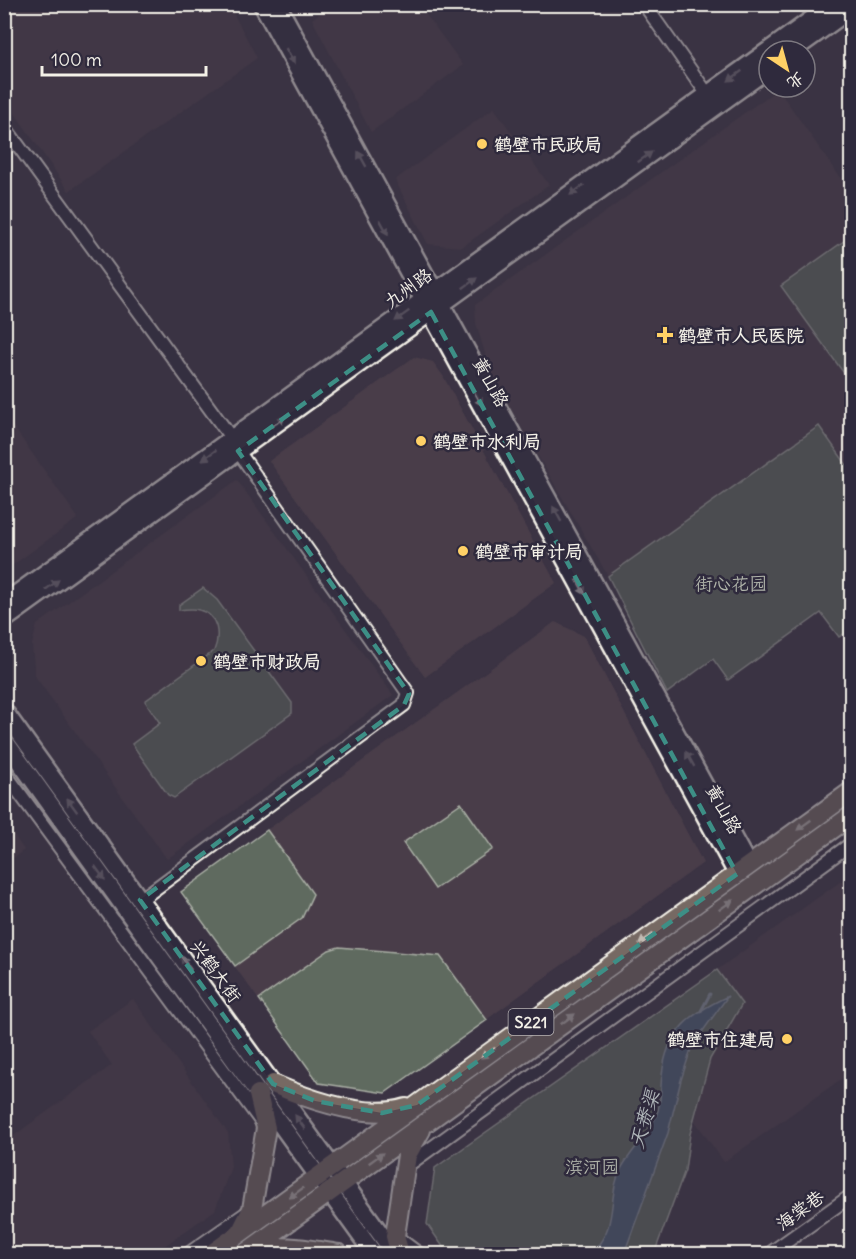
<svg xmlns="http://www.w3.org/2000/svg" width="856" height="1259" viewBox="0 0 856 1259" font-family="Delius,'LXGW WenKai TC',sans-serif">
  <rect width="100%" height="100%" fill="#3b3343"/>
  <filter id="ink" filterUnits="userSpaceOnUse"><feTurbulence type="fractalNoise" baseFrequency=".0167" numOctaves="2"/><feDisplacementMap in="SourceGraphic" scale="12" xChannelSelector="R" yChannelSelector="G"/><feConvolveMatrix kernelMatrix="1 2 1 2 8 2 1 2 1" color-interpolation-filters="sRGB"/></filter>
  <g filter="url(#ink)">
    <path fill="#4a3e4a" d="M4 5H229L257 58 69 191 5 99Z
      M332 5H419L463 65 371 132 312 19Z
      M778 89 851 193V471L819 426 608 576 492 377 476 323 475 305Z
      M494 108 549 185 462 247 428 244 395 180Z
      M414 357 433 362 443 376 556 583 425 677 269 461Z
      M5 415 78 518 10 567 4 566Z
      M237 480 393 695 167 859 35 676 32 645 37 625Z
      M555 622 584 636 703 863 385 1093 319 1083 181 892Z
      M5 822 24 850 5 864H4Z
      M851 874V1072L724 1162 695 1121 710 1059 742 1004 717 970Z
      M133 999 228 1133 231 1167 215 1210 153 1254H5V1142L112 1065 88 1031Z"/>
    <path fill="#5e6a5f" stroke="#a9aea4" stroke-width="1.5" d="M851 236V365L843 372 781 286Z
      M819 426 851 471V629L839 637 821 613 728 680 713 659 667 693 608 576Z
      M203 588 217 600 292 703V713L174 798 168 795 132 744 160 723 145 701 214 651C220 636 219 615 199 610 193 608 185 609 179 610V605Z
      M461 803 493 849 435 889 403 843Z
      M267 830 313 894 302 918 235 966 181 892Z
      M339 947 440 956 487 1020 385 1093 319 1083 259 999 329 950Z
      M717 970 742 1004 710 1059 690 1134 685 1170 654 1254H448L427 1224 435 1168Z"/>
    <path fill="#4b6176" stroke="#8f9ba4" stroke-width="1.5" d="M728 996 692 1046 681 1080 668 1133 624 1254H592C598 1246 605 1237 608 1227 614 1208 611 1188 621 1169 631 1150 648 1136 656 1116 662 1103 660 1088 662 1075 667 1030 690 1014 728 996Z"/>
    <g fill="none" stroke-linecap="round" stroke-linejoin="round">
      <path stroke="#8f9ba4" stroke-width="3" d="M701 1011 710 994"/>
      <defs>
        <path id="street" d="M644 4 708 95
          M4 126 232 439
          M4 772 263 1124
          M140 900 404 705 408 693 238 451
          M404 1168 852 843
          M395 1236 419 1254
          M188 1254 248 1212
          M769 1254 852 1195"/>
        <path id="secondary" d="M262 4 737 874
          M277 4 748 865
          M792 51 852 8
          M4 603 833 4
          M4 620 769 68
          M4 711 395 1254
          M4 740 374 1254"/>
        <path id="primary" d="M273 1084C310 1100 367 1120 406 1108
          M241 1231 252 1209 266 1128 258 1094
          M254 1251C283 1243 310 1250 339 1254
          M211 1254 852 791
          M244 1254 852 815
          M400 1254 395 1236 407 1155 421 1130"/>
      </defs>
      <use href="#street" stroke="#f4f1e8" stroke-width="16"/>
      <use href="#secondary" stroke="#f4f1e8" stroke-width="21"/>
      <use href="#primary" stroke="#f4f1e8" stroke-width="22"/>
      <use href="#street" stroke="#2f2a3d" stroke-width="12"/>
      <use href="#secondary" stroke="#2f2a3d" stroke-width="16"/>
      <use href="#primary" stroke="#766964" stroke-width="18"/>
    </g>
    <defs><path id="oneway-solid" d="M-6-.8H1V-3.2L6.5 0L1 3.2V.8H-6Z" transform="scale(1.5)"/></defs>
    <g fill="#747079">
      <use href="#oneway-solid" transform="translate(290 56) rotate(61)"/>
      <use href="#oneway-solid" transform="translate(735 76) rotate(144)"/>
      <use href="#oneway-solid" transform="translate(645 157) rotate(-36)"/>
      <use href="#oneway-solid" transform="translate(362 159) rotate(-119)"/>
      <use href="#oneway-solid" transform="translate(577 190) rotate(144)"/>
      <use href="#oneway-solid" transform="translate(384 227) rotate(61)"/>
      <use href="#oneway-solid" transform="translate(470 283) rotate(-36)"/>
      <use href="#oneway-solid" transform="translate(402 316) rotate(144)"/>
      <use href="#oneway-solid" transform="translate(478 398) rotate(61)"/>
      <use href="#oneway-solid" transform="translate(278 422) rotate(-36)"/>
      <use href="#oneway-solid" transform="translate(209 455) rotate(144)"/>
      <use href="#oneway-solid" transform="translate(557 514) rotate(-119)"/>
      <use href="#oneway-solid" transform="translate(52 585) rotate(-36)"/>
      <use href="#oneway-solid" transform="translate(581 587) rotate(61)"/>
      <use href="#oneway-solid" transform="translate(690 759) rotate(-119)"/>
      <use href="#oneway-solid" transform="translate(72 805) rotate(-126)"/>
      <use href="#oneway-solid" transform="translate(100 873) rotate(54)"/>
      <use href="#oneway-solid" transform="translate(186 963) rotate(-126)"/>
      <use href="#oneway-solid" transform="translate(300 1122) rotate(-126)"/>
    </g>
    <g fill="#c2bbb3">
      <use href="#oneway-solid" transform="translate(804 825) rotate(144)"/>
      <use href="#oneway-solid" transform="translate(726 905) rotate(-36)"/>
      <use href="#oneway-solid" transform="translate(646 939) rotate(144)"/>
      <use href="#oneway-solid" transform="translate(568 1019) rotate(-36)"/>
      <use href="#oneway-solid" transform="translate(488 1053) rotate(144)"/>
      <use href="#oneway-solid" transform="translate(376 1158) rotate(-36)"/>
      <use href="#oneway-solid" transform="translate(296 1193) rotate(144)"/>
    </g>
  </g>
  <path d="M0 0H856V1259H0ZM431 312 737 874 417 1105 382 1113 315 1101 273 1084 140 900 404 705 409 694 238 451Z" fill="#3b3343" fill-opacity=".55" fill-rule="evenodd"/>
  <path fill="none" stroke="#3d8f86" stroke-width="4.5" stroke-dasharray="12 8" stroke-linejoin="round" d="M431 312 737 874 417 1105 382 1113 315 1101 273 1084 140 900 404 705 409 694 238 451Z"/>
  <g fill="#ffd166" stroke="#2f2a3d" stroke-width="2">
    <circle cx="482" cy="144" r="6"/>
    <path d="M662 326h6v6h6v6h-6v6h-6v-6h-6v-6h6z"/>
    <circle cx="421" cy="441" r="6"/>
    <circle cx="463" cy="551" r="6"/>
    <circle cx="201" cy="661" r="6"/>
    <circle cx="787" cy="1039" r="6"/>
  </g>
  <g text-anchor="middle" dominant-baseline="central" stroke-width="5" stroke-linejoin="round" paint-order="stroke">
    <rect fill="#2f2a3d" stroke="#b9b5b5" stroke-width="1.5" x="508.5" y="1009" width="45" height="26" rx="4.5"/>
    <g font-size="16" font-weight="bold" fill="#f4f1e8">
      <text x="531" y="1022">S221</text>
    </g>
    <g font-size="18" font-weight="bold" fill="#f4f1e8" stroke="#2f2a3d" text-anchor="start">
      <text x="494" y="144">鹤壁市民政局</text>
      <text x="678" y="335">鹤壁市人民医院</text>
      <text x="433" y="441">鹤壁市水利局</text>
      <text x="475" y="551">鹤壁市审计局</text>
      <text x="213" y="661">鹤壁市财政局</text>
      <text x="775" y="1039" text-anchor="end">鹤壁市住建局</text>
    </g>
    <g font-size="18" fill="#f4f1e8" stroke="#2f2a3d">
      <text transform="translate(408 288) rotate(-36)">九州路</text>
      <text transform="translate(491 382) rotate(61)">黄山路</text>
      <text transform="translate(724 809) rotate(61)">黄山路</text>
      <text transform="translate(216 971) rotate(54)">兴鹤大街</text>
      <text transform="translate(800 1210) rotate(-36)">海棠巷</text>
    </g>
    <g font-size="18" fill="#b0b4aa" stroke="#2f2a3d">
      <text x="731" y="583">街心花园</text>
      <text x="592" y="1166">滨河园</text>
    </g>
    <g font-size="20" font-style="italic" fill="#b0b7ba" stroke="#2f2a3d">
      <text transform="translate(644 1119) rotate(-73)">天赉渠</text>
    </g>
  </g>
  <rect width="856" height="1259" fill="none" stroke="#2f2a3d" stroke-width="24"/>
  <rect x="12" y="12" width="832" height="1235" fill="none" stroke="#f4f1e8" stroke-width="2" filter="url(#ink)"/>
  <g transform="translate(787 69) rotate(144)"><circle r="28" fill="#2f2a3d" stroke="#7e7a81" stroke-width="1.5"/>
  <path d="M0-4.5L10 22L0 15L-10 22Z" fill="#ffd166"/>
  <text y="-9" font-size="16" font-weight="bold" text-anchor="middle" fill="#f4f1e8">北</text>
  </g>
  <path d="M42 66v9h164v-9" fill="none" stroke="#f4f1e8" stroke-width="3"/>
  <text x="51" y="66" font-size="18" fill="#f4f1e8" stroke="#2f2a3d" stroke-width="4.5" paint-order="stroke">100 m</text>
</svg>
